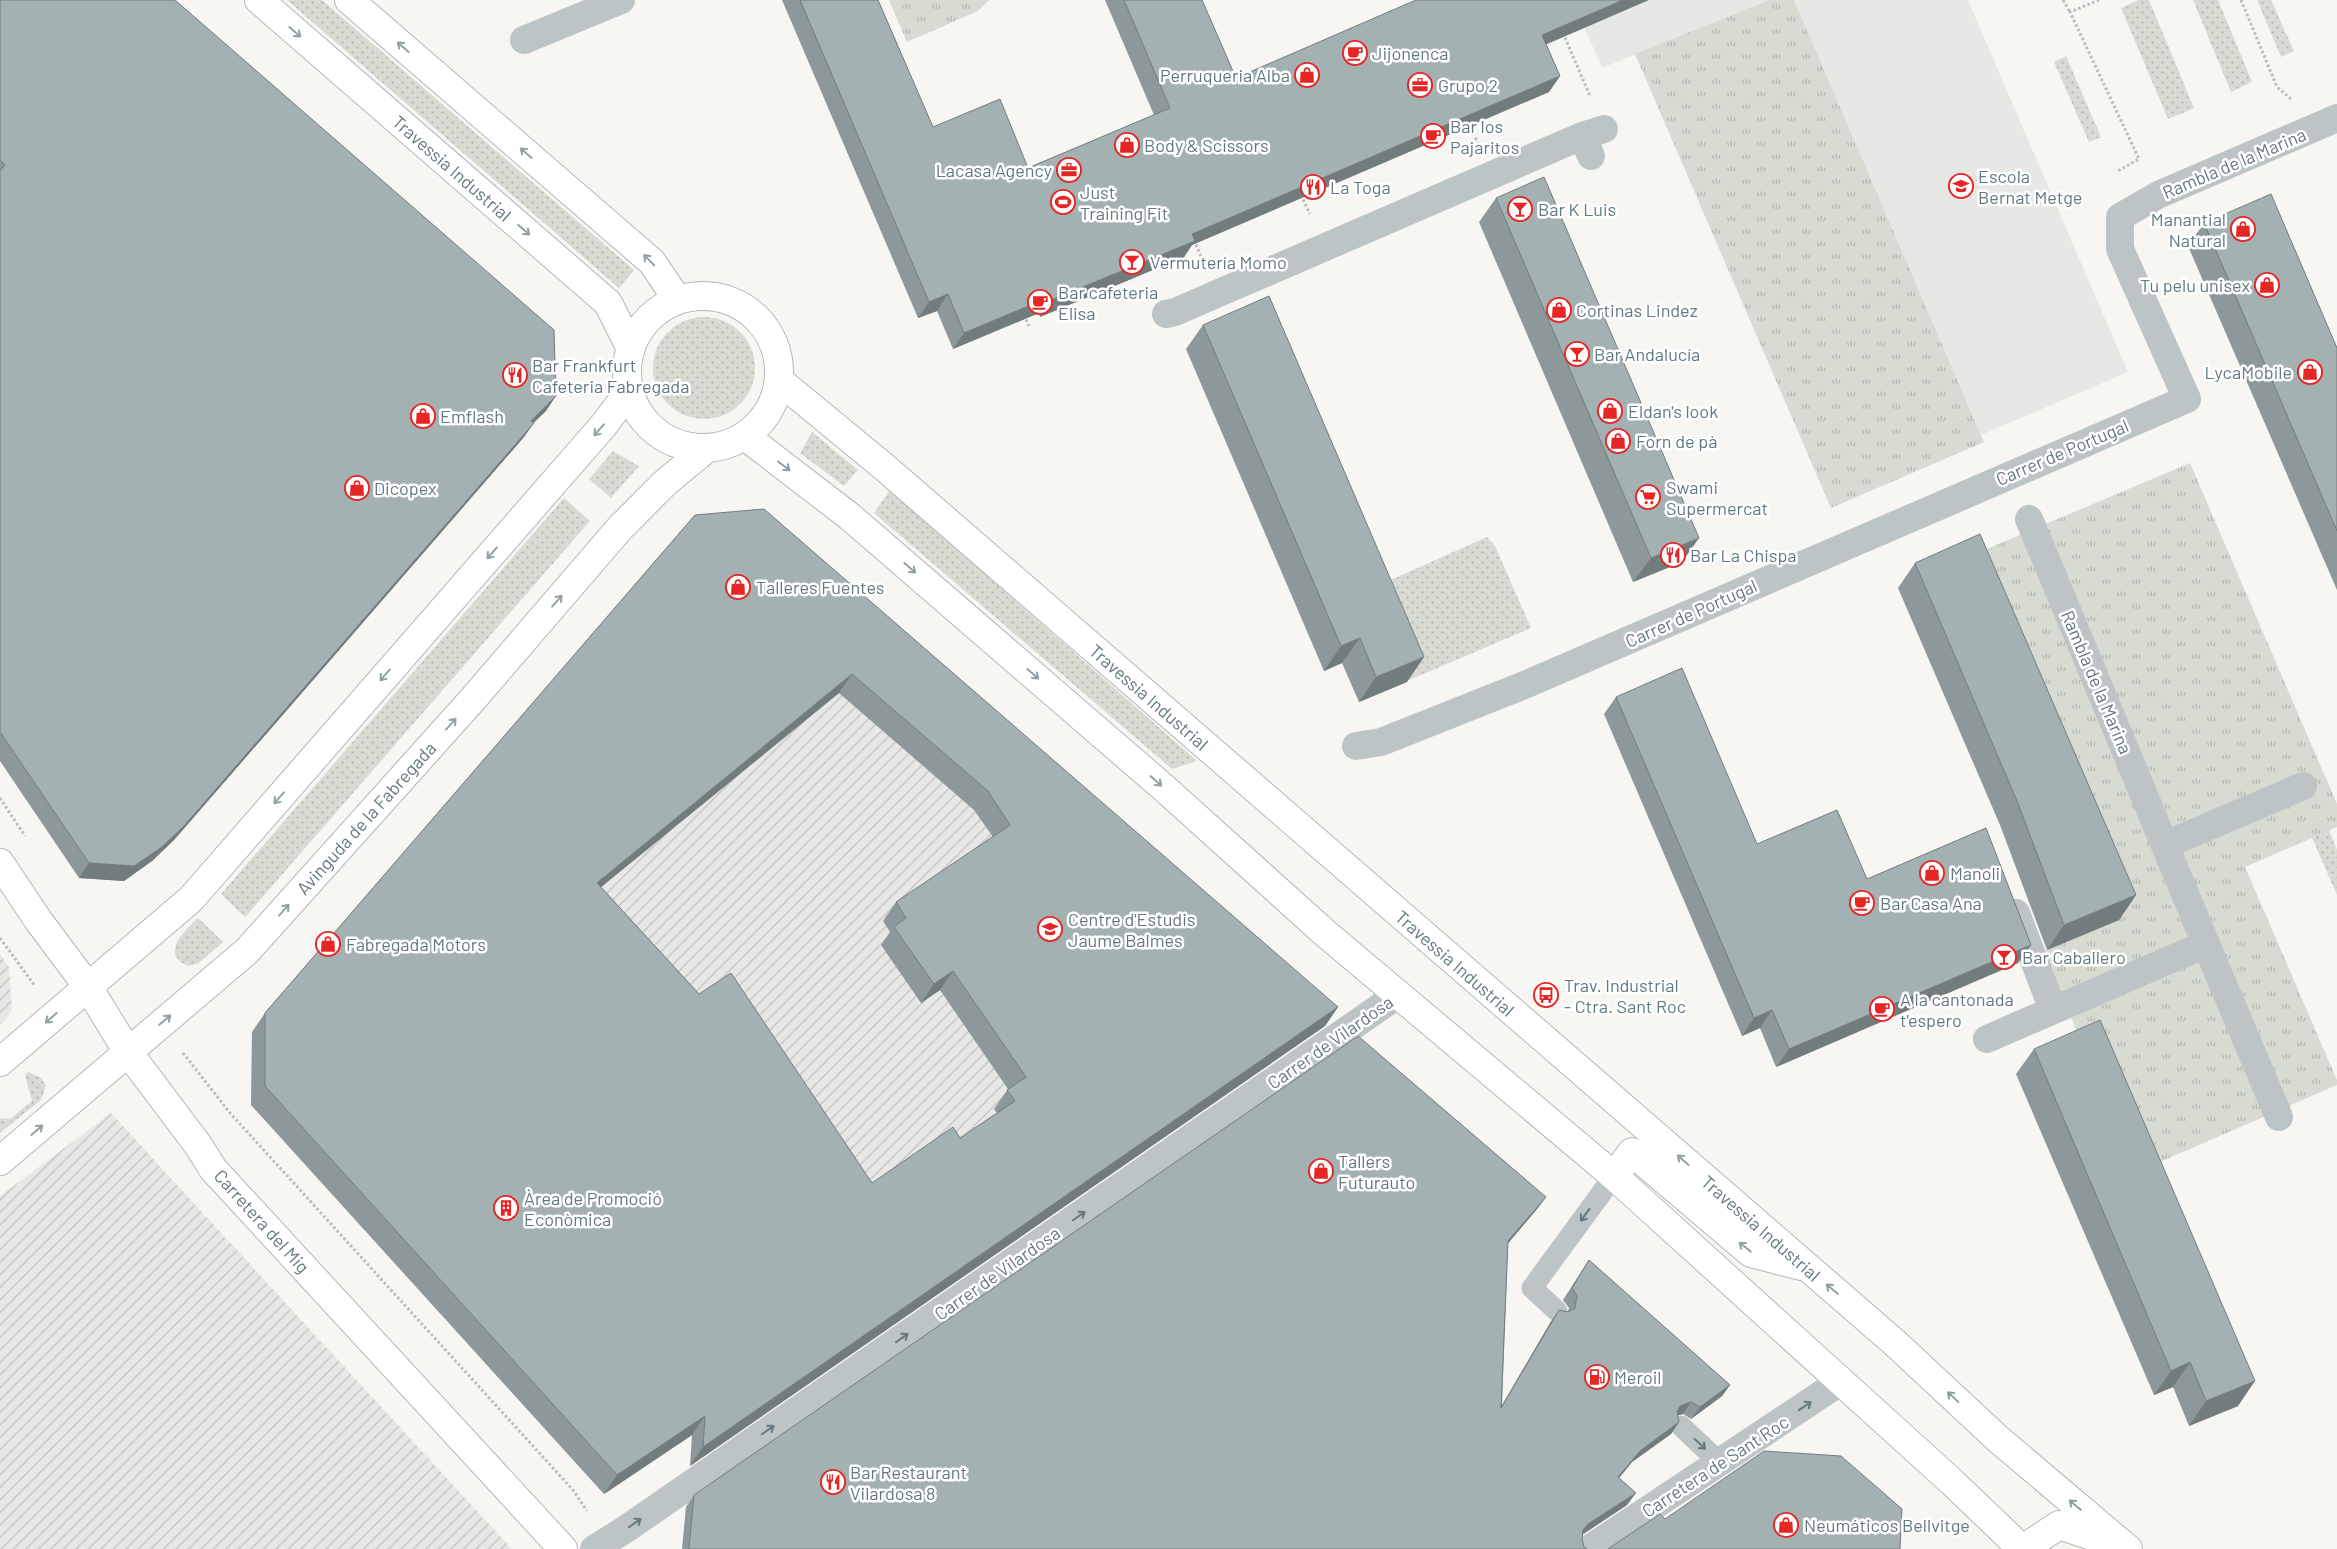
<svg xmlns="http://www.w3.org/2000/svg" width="2337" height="1549" viewBox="0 0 2337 1549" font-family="Barlow,sans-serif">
  <defs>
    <pattern id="industrial-furrows" width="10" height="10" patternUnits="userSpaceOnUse" patternTransform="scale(1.25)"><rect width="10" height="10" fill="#e7e8e6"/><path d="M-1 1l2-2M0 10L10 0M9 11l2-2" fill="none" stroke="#bfc1c0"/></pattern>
    <pattern id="grass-dots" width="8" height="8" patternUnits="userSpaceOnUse" patternTransform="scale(1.25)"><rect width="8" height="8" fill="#d8dbd2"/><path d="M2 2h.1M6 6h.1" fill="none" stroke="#b3b6b0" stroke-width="1.8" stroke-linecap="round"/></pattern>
    <pattern id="park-tufts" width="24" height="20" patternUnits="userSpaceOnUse" patternTransform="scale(1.25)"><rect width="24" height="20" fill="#d8dbd2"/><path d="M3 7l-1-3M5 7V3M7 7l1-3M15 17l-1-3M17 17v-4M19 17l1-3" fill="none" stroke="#b3b6b0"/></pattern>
  </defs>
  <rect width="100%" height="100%" fill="#f7f6f3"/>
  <path fill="#e7e8e6" d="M1573 0H1769L1602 68Z
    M1794 0H1968L2128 372 1981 435Z"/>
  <path fill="url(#industrial-furrows)" d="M682 533 1233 946 760 1389 604 1494 251 1105 252 1032Z
    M0 954 9 967 12 1011 0 1025Z
    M111 1113 165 1172 512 1549H0V1196Z"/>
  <path fill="url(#grass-dots)" d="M287 0H322L634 270 619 288Z
    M2139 0H2149L2194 108 2168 119 2121 8Z
    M2193 0H2218L2252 82 2231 92Z
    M2257 0H2271L2294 51 2281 57Z
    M2066 56 2101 137 2089 142 2054 62Z
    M653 368a51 51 0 1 1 102 0a51 51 0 1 1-102 0Z
    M812 432 858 470 844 486 800 453Z
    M613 451 639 466 611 498 589 479Z
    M890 490 1197 761 1172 769 874 513Z
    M564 498 590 521 245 917 221 894Z
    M1487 537 1495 546 1531 628 1407 681 1386 582Z
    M2329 830 2337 850V895L2312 838Z
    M198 918 223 942 199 963 189 966C158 954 186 930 198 918Z
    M28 1072 41 1078 46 1085 41 1100 0 1133V1118L10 1119 32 1101 25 1075Z"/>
  <path fill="url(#park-tufts)" d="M889 0H989L978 11 907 42Z
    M1769 0H1794L1984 442 1831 508 1635 54Z
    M2190 463 2337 804V827L2245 867 2337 1080V1085L2137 1172 2043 952 2070 940 1963 559Z"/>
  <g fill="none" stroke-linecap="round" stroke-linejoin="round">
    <defs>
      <path id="secondary" d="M259 0 608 303 630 347
        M349 0 652 262 677 299
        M627 372a76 76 0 1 1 152 0a76 76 0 1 1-152 0Z
        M781 382 883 466 1895 1343 1998 1439 2128 1549
        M745 436 849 516 1164 788 1325 933 1614 1176 1952 1482 2022 1549
        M0 863 38 920 88 987 128 1052 198 1145 213 1169 563 1549
        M0 1062 191 899 603 426 629 392
        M0 1161 247 951 473 699 620 528 666 482 706 449
        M1614 1176 1632 1152 1751 1253 1801 1266
        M2023 1549 2059 1525 2113 1543"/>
    </defs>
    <use href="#secondary" stroke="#afb8bb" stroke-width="30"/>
    <path stroke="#b7bcbe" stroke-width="3" stroke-dasharray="2.5 2.5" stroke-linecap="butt" d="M2063 0 2070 12
      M2099 0 2070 12 2139 159 2116 172
      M2241 0 2277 87 2291 99
      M1563 33 1590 96
      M1469 124 1478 143
      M1301 195 1310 214
      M1194 240 1203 261
      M1024 315 1029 326
      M0 798 25 836
      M0 938 35 986
      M183 1053 230 1113 573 1490 587 1511"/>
    <path stroke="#bdc4c6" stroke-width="21" d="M1557 1311 1532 1288 1614 1176
      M1681 1426 1718 1461"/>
    <path stroke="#bdc4c6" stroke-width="28" d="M524 40 621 0
      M1582 136 1604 129
      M1166 314 1175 312 1582 136 1591 156
      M1356 746 1381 742 1527 684 2187 399 2120 249V217L2158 195 2337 118
      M2165 845 2303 786
      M2016 913 2053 1010
      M2206 944 2279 1117
      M1987 1039 2206 944 2029 519
      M594 1549 626 1529 1399 994
      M1589 1549 1840 1382"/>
    <use href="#secondary" stroke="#fff" stroke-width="28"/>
  </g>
  <path fill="#8d989a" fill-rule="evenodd" d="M0 0 546 411 534 422 524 437 174 840 152 861 124 881 79 878 0 761Z
    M782 0H878L933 127 1028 168 1154 115 1105 0H1202L1236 78 1546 44 1560 76 1549 92 1192 245 1184 257 1040 317 1039 313 953 349 937 311 918 318Z
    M1496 198 1682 562 1633 582 1479 222Z
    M2204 223 2337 348V590L2188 246Z
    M1203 325 1407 682 1359 702 1342 663 1324 671 1186 349Z
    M695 515 1338 1007 1325 1026 690 1466 692 1435 604 1494 251 1105 252 1032 265 1013ZM839 693 974 810 993 837 896 902 883 921 890 932 881 945 921 1003 940 990 1008 1089 994 1109 997 1113 960 1138 872 1183 601 887Z
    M1915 563 2136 895 2119 920 2047 950 2000 825 1898 588Z
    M1616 697 1757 844 1867 879 2018 963 1776 1067 1760 1028 1742 1036 1604 714Z
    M2034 1049 2238 1406 2189 1426 2173 1387 2154 1395 2016 1074Z
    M1546 1197 1537 1209 1508 1243 1502 1405 1551 1321 1559 1310 1568 1311 1569 1308 1563 1300 1581 1272 1589 1260 1730 1385 1722 1396 1691 1419 1683 1414 1678 1415 1679 1422 1671 1434 1632 1462 1619 1478 1627 1505 1582 1535V1539L1584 1547 1587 1549H682L686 1507 694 1495Z"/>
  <path fill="#737c7d" d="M1623 0H1649L1531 51 1542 35Z
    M1560 76 1549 92 1192 245 1184 257 1040 317 1051 300 1192 234Z
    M948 294 937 311 918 318 929 302Z
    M1050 297 1039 313 953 349 964 333Z
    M556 396 546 411 521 435 531 421Z
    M534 423 524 437 174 840 152 861 124 881 79 878 89 863Z
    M1699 538 1682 562 1633 582 1651 558Z
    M1360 638 1342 663 1324 671 1341 646Z
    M1424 657 1407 682 1359 702 1376 677Z
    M852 674 839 693 584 901 597 883Z
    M2136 895 2119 920 2047 950 2064 925Z
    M2031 945 2018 963 1776 1067 1789 1049Z
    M953 971 940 990 921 1003 934 984Z
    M1338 1007 1325 1026 690 1466 703 1447Z
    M1772 1010 1760 1028 1742 1036 1754 1018Z
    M1546 1197 1537 1209 1500 1253 1508 1241Z
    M2190 1362 2173 1387 2154 1395 2171 1371Z
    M2255 1381 2238 1406 2189 1426 2206 1401Z
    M1730 1385 1722 1396 1691 1419 1700 1407Z
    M1691 1402 1683 1414 1672 1417 1680 1406Z
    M705 1416 692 1435 604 1494 617 1475Z
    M1679 1422 1671 1434 1632 1462 1610 1489 1618 1477 1640 1451Z
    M1636 1493 1627 1505 1580 1536 1583 1530 1588 1524Z"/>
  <path fill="#a4b1b3" stroke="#737c7d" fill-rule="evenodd" d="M0 0H175L554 330 556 396 531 421 534 423 184 826 162 847 134 866 89 863 0 732V171L5 165 0 160Z
    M800 0H878L933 127 1000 99 1028 168 1170 108 1124 0H1202L1236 78 1416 0H1623L1542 35 1560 76 1192 234 1195 241 1051 300 1050 297 964 333 948 294 929 302Z
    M1544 177 1699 538 1651 558 1496 198Z
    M2271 194 2337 348V531L2204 223Z
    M1269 296 1424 657 1376 677 1360 638 1341 646 1203 325Z
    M764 509 1338 1007 703 1447 705 1416 617 1475 265 1086V1013L695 515ZM852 674 988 791 1010 825 896 902 906 918 894 927 934 984 953 971 1026 1077 1007 1090 1015 1101 960 1138 953 1127 872 1183 731 973 699 994 597 883Z
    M1980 534 2136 895 2064 925 2017 801 1915 563Z
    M1682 668 1757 844 1837 810 1867 879 1986 828 2031 945 1789 1049 1772 1010 1754 1018 1616 697Z
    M2100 1020 2255 1381 2206 1401 2190 1362 2171 1371 2034 1049Z
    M1358 1036 1546 1197 1508 1241 1501 1408 1559 1310 1568 1312 1575 1308 1577 1296 1572 1288 1589 1260 1730 1385 1700 1407 1691 1402 1680 1406 1677 1412 1679 1422 1640 1451 1618 1477 1636 1493 1588 1524 1583 1530 1582 1539 1584 1547 1587 1549H689L694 1495Z
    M1764 1451 1841 1456 1902 1509 1900 1549H1608L1660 1514 1665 1519Z"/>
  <defs><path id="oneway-shaft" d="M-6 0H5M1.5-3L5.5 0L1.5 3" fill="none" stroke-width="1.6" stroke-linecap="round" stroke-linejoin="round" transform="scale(1.25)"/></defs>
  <g stroke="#90a1a5">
    <use href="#oneway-shaft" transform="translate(295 32) rotate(41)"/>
    <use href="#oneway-shaft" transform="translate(403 47) rotate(-139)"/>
    <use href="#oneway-shaft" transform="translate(526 153) rotate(-139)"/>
    <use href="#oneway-shaft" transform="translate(524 230) rotate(41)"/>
    <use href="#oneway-shaft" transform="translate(649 260) rotate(-134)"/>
    <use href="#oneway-shaft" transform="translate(599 430) rotate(131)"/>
    <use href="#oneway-shaft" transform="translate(784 466) rotate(37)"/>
    <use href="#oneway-shaft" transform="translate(492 553) rotate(131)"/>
    <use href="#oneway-shaft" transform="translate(910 568) rotate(41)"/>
    <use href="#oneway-shaft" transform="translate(557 601) rotate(-49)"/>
    <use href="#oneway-shaft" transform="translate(1033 674) rotate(41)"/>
    <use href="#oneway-shaft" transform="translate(385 675) rotate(131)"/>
    <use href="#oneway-shaft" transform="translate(451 724) rotate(-48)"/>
    <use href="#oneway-shaft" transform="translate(1156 781) rotate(41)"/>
    <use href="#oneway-shaft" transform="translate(279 798) rotate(131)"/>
    <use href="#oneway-shaft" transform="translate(284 910) rotate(-48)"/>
    <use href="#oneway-shaft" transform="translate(51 1018) rotate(139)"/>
    <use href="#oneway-shaft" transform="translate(165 1020) rotate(-40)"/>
    <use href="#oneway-shaft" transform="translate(37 1130) rotate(-41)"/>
    <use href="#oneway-shaft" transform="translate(1683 1160) rotate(-139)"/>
    <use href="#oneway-shaft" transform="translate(1745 1247) rotate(-141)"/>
    <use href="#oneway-shaft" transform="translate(1832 1289) rotate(-140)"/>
    <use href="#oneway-shaft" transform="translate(1953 1397) rotate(-137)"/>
    <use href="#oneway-shaft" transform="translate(2075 1505) rotate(-140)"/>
  </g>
  <g stroke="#61797f">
    <use href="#oneway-shaft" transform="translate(1585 1215) rotate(126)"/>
    <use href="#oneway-shaft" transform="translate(1079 1216) rotate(-35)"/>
    <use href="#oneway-shaft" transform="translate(902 1338) rotate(-35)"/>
    <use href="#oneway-shaft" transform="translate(1805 1406) rotate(-34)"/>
    <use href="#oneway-shaft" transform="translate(768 1430) rotate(-35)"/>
    <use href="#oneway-shaft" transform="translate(1700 1444) rotate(43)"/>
    <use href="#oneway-shaft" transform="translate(635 1523) rotate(-35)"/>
  </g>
  <defs>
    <symbol id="cafe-ring" viewBox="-11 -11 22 22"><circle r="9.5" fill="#fff" stroke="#e52625" stroke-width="1.5"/><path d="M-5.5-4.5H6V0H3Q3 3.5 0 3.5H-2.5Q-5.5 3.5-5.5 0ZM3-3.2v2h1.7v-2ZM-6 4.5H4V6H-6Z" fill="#e52625"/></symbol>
    <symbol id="shop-ring" viewBox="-11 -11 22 22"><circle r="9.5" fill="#fff" stroke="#e52625" stroke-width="1.5"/><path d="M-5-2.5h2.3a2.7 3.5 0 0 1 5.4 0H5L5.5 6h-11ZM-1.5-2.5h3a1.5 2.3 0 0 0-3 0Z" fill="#e52625"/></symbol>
    <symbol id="office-ring" viewBox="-11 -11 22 22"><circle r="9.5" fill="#fff" stroke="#e52625" stroke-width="1.5"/><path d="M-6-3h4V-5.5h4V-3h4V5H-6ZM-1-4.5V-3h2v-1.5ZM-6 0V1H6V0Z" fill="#e52625"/></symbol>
    <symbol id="school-ring" viewBox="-11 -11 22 22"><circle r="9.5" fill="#fff" stroke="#e52625" stroke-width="1.5"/><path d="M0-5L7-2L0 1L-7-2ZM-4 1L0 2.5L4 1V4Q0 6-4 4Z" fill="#e52625"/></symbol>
    <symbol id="restaurant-ring" viewBox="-11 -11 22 22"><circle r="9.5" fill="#fff" stroke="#e52625" stroke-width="1.5"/><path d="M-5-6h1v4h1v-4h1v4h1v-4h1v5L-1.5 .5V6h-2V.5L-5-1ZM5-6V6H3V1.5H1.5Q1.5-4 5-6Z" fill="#e52625"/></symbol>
    <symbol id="stadium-ring" viewBox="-11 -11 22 22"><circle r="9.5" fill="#fff" stroke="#e52625" stroke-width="1.5"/><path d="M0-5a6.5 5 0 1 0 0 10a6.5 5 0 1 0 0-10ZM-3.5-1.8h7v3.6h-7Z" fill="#e52625"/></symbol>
    <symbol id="bar-ring" viewBox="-11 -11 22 22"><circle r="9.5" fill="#fff" stroke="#e52625" stroke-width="1.5"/><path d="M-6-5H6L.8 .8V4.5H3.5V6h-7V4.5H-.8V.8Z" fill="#e52625"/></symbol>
    <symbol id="supermarket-ring" viewBox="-11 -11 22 22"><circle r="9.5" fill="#fff" stroke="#e52625" stroke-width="1.5"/><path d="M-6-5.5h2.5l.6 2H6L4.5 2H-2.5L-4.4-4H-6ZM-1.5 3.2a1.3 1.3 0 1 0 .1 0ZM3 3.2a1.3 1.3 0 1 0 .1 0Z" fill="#e52625"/></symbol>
    <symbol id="bus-ring" viewBox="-11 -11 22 22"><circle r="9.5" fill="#fff" stroke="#e52625" stroke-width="1.5"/><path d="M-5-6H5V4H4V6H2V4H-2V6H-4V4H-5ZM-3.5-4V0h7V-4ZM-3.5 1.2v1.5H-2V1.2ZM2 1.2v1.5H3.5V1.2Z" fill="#e52625"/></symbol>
    <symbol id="building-ring" viewBox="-11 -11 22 22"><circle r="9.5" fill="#fff" stroke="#e52625" stroke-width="1.5"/><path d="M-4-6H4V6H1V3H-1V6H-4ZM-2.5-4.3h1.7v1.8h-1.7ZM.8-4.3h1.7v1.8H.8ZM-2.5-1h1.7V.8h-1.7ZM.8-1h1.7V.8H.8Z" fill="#e52625"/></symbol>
    <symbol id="fuel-ring" viewBox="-11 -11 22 22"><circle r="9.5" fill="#fff" stroke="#e52625" stroke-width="1.5"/><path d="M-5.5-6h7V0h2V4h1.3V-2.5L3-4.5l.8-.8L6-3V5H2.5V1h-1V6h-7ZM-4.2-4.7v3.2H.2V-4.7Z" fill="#e52625"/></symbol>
  </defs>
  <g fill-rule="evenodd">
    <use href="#cafe-ring" x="1341" y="39" width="28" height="28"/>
    <use href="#shop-ring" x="1293" y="61" width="28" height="28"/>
    <use href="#office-ring" x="1406" y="71" width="28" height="28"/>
    <use href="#cafe-ring" x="1419" y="122" width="28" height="28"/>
    <use href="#shop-ring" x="1113" y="131" width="28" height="28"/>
    <use href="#office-ring" x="1055" y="156" width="28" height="28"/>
    <use href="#school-ring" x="1947" y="172" width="28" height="28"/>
    <use href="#restaurant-ring" x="1299" y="173" width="28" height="28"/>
    <use href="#stadium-ring" x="1049" y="188" width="28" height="28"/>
    <use href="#bar-ring" x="1506" y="195" width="28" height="28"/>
    <use href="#shop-ring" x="2229" y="215" width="28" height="28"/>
    <use href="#bar-ring" x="1118" y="248" width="28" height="28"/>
    <use href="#shop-ring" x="2253" y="271" width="28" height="28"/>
    <use href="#cafe-ring" x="1026" y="288" width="28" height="28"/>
    <use href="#shop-ring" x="1545" y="296" width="28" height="28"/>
    <use href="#bar-ring" x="1563" y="340" width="28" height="28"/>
    <use href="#shop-ring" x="2296" y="358" width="28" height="28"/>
    <use href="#restaurant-ring" x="501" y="361" width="28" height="28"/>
    <use href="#shop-ring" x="1596" y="397" width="28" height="28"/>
    <use href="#shop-ring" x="409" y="402" width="28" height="28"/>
    <use href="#shop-ring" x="1604" y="427" width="28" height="28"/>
    <use href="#shop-ring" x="343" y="474" width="28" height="28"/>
    <use href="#supermarket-ring" x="1634" y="483" width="28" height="28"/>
    <use href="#restaurant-ring" x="1659" y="541" width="28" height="28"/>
    <use href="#shop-ring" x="724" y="573" width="28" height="28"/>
    <use href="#shop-ring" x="1918" y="859" width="28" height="28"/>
    <use href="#cafe-ring" x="1848" y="889" width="28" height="28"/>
    <use href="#school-ring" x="1036" y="915" width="28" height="28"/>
    <use href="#shop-ring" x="314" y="930" width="28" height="28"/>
    <use href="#bar-ring" x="1990" y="943" width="28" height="28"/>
    <use href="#bus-ring" x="1532" y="981" width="28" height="28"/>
    <use href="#cafe-ring" x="1868" y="995" width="28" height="28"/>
    <use href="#shop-ring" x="1307" y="1157" width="28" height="28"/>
    <use href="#building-ring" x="492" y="1194" width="28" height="28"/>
    <use href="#fuel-ring" x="1583" y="1363" width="28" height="28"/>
    <use href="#restaurant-ring" x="819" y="1468" width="28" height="28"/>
    <use href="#shop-ring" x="1772" y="1511" width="28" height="28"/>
  </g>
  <g text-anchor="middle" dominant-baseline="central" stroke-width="5" stroke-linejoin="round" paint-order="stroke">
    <g font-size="18" fill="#61797f" stroke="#fff" text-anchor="start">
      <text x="1372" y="53">Jijonenca</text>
      <text x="1290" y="75" text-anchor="end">Perruqueria Alba</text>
      <text x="1438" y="85">Grupo 2</text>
      <text x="1450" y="126">Bar los<tspan x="1450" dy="21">Pajaritos</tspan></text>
      <text x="1144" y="145">Body &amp; Scissors</text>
      <text x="1052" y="170" text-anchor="end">Lacasa Agency</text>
      <text x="1978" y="176">Escola<tspan x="1978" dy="21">Bernat Metge</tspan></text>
      <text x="1330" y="187">La Toga</text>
      <text x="1080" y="192">Just<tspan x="1080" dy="21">Training Fit</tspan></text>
      <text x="1538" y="209">Bar K Luis</text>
      <text x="2226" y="219" text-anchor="end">Manantial<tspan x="2226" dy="21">Natural</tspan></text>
      <text x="1150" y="262">Vermutería Momo</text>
      <text x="2250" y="285" text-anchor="end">Tu pelu unisex</text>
      <text x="1058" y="292">Bar cafeteria<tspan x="1058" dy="21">Elisa</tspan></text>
      <text x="1576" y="310">Cortinas Lindez</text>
      <text x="1594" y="354">Bar Andalucía</text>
      <text x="532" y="365">Bar Frankfurt<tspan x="532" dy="21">Cafeteria Fabregada</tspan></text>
      <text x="2292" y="372" text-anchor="end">LycaMobile</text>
      <text x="1628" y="411">Eldan's look</text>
      <text x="440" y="416">Emflash</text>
      <text x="1636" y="441">Forn de pà</text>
      <text x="1666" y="487">Swami<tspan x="1666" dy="21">Supermercat</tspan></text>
      <text x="374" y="488">Dicopex</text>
      <text x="1690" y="555">Bar La Chispa</text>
      <text x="756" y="587">Talleres Fuentes</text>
      <text x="1950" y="873">Manoli</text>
      <text x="1880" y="903">Bar Casa Ana</text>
      <text x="1068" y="919">Centre d'Estudis<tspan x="1068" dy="21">Jaume Balmes</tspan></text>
      <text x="346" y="944">Fabregada Motors</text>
      <text x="2022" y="957">Bar Caballero</text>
      <text x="1564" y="985">Trav. Industrial<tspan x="1564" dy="21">- Ctra. Sant Roc</tspan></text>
      <text x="1900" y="999">A la cantonada<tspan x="1900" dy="21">t'espero</tspan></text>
      <text x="1338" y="1161">Tallers<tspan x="1338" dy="21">Futurauto</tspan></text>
      <text x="524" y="1198">Àrea de Promoció<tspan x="524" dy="21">Econòmica</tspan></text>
      <text x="1614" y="1377">Meroil</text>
      <text x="850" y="1472">Bar Restaurant<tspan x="850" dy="21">Vilardosa 8</tspan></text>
      <text x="1804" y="1525">Neumáticos Bellvitge</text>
    </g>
    <g font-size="18" fill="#61797f" stroke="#fff">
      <text transform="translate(2234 163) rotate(-23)">Rambla de la Marina</text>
      <text transform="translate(452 168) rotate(41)">Travessia Industrial</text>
      <text transform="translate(2062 452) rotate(-23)">Carrer de Portugal</text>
      <text transform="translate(1691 613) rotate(-24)">Carrer de Portugal</text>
      <text transform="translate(2097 682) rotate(67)">Rambla de la Marina</text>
      <text transform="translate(1149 697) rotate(41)">Travessia Industrial</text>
      <text transform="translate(366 818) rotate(-48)">Avinguda de la Fabregada</text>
      <text transform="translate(1455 963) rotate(41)">Travessia Industrial</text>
      <text transform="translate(1330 1042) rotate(-35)">Carrer de Vilardosa</text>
      <text transform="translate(262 1221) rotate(48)">Carretera del Mig</text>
      <text transform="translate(1761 1228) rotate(41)">Travessia Industrial</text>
      <text transform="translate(997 1273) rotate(-35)">Carrer de Vilardosa</text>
      <text transform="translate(1715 1466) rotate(-33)">Carretera de Sant Roc</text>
    </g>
  </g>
</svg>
